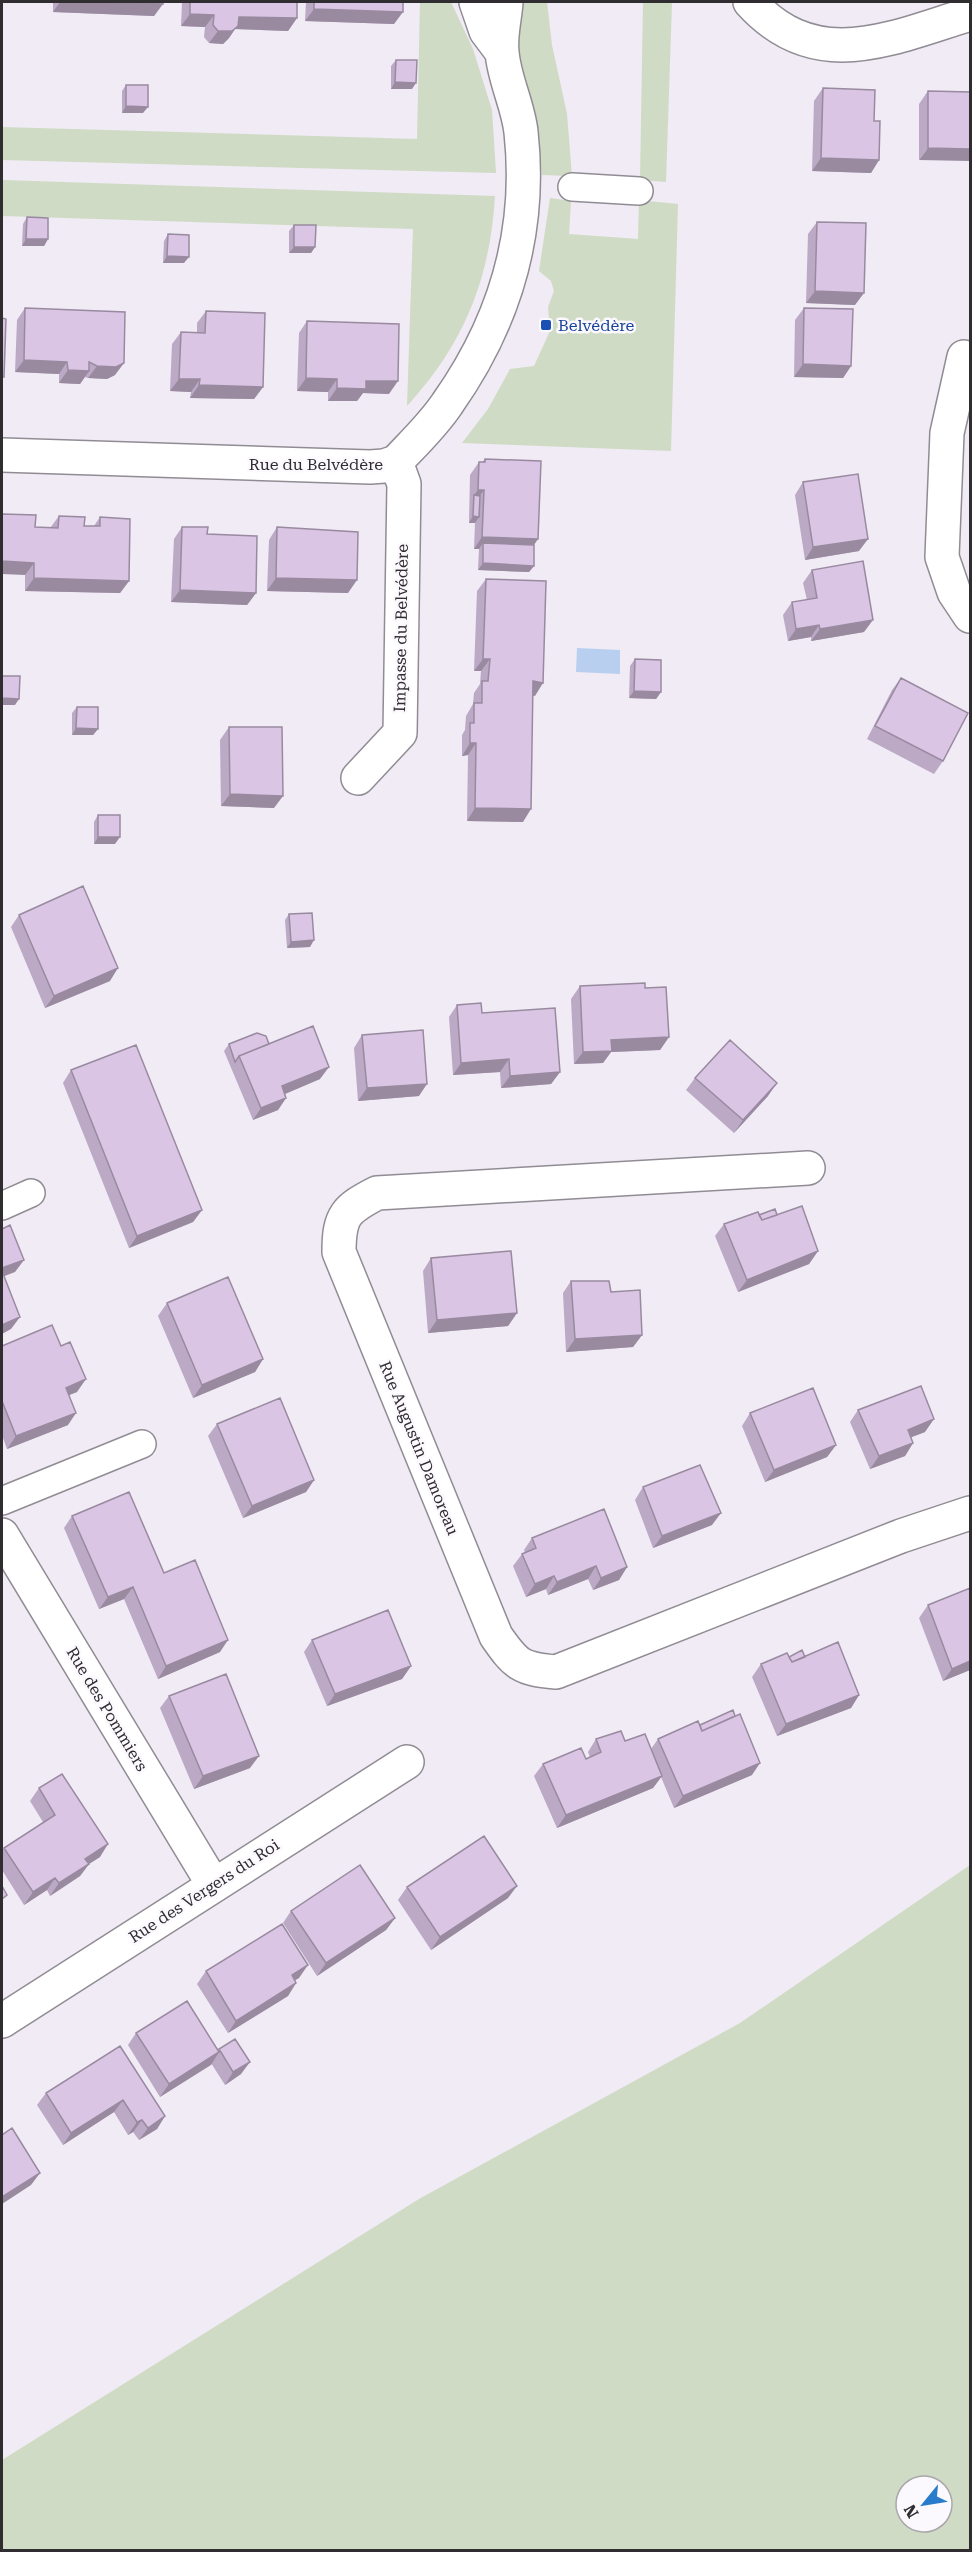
<svg xmlns="http://www.w3.org/2000/svg" width="972" height="2552" viewBox="0 0 972 2552" font-family="'Roboto Serif',serif">
  <rect width="100%" height="100%" fill="#f0ebf4"/>
  <path fill="#cfdbc4" fill-rule="evenodd" d="M420 2H451L473 49 492 110 496 173 2 160V127L417 139Z
    M514 2H547L552 45 567 114 572 176 542 175C539 154 538 132 533 111 526 78 508 34 514 2Z
    M643 2H672L666 182 640 180Z
    M2 180 495 196C490 279 464 344 407 406L413 229 2 216Z
    M550 198 571 201 569 234 638 239 639 200 678 204 671 451 462 443 488 409 510 369 534 366 550 331 548 307 554 291 551 281 539 271Z
    M970 1865V2550H2V2460L419 2199 740 2023ZM906 2486H942V2522H906Z"/>
  <path fill="#b9cfef" d="M577 648 620 650V674L576 672Z"/>
  <g fill="none" stroke-linecap="round" stroke-linejoin="round">
    <defs>
      <path id="lane" d="M572 187 639 191
        M2 1206 31 1193
        M2 1501 142 1444"/>
      <path id="street" d="M476 2 486 31 501 51
        M750 2C816 75 891 38 970 14
        M964 357 947 433 942 557 954 592 970 616
        M2 455 370 467 384 466 396 462C413 444 433 425 447 404 505 322 532 232 521 132 518 105 504 79 502 52 500 36 505 18 506 2
        M358 778 400 733 404 484 396 462
        M808 1168 377 1193C346 1209 339 1215 339 1252L496 1636C516 1665 521 1669 556 1672L901 1536 970 1513
        M2 1535 213 1884
        M2 2021 407 1762"/>
    </defs>
    <use href="#lane" stroke="#918c94" stroke-width="30"/>
    <use href="#street" stroke="#918c94" stroke-width="36"/>
    <use href="#lane" stroke="#fff" stroke-width="27"/>
    <use href="#street" stroke="#fff" stroke-width="33"/>
  </g>
  <path fill="#bba9c5" d="M53 2H163L154 16 53 12Z
    M182 2H297V18L288 31 235 29 229 38 223 44 209 43 204 37 205 27 181 26Z
    M306 2H403L394 24 305 21Z
    M396 60 412 89H391V66Z
    M126 85 143 113H122V91Z
    M823 88 874 121 879 160 871 173 812 171 814 101Z
    M928 91 970 92 919 160V104Z
    M27 217 48 239 44 246H22L23 224Z
    M817 222 855 305 806 303 808 234Z
    M294 225 315 247 311 253H289V231Z
    M168 234 184 263H163L164 241Z
    M25 308 115 375 107 379 88 378 85 377 80 384 59 383V374L15 372 17 320Z
    M804 308 851 366 843 378 794 377 795 320Z
    M206 311 263 387 254 399 190 398 191 392 170 391 172 344 181 332H197V323Z
    M307 321 389 394 363 393 357 401H328V392L297 391 299 333Z
    M485 459 534 545V566L529 572 478 570 479 549H474L475 523H469L470 475 479 462H482Z
    M803 482 859 551 805 560 795 495Z
    M59 516 84 526H94L100 517 129 581 120 593 25 591V575L35 527 50 528Z
    M182 527 207 533 256 593 247 605 171 602 174 539Z
    M277 527 348 593 267 591 269 540Z
    M812 570 864 632 811 641V637L788 641 783 615 792 602 807 600 803 583Z
    M486 579 535 696 533 695 523 822 467 821 468 755 462 756V735L465 730 466 716 473 704 474 693 480 684 481 671H474L477 591Z
    M635 659 661 692 656 699 629 698 630 666Z
    M901 678 943 761 934 774 867 739 892 690Z
    M77 707 98 729 93 735H72V713Z
    M229 727 274 808 221 806 220 740Z
    M98 815 115 844H94V822Z
    M289 914 310 947 287 948 285 920Z
    M19 915 110 981 45 1008 11 927Z
    M580 986 645 988 669 1037 660 1050 611 1052 603 1063 574 1064 571 999Z
    M457 1005 482 1013 560 1072 551 1084 501 1088 500 1072 453 1075 449 1017Z
    M362 1035 419 1096 358 1101 354 1048Z
    M229 1044H269L320 1079 285 1094 286 1098 278 1110 253 1120 224 1051Z
    M71 1070 202 1210 193 1222 129 1248 63 1083Z
    M695 1078 768 1096 734 1133 686 1090Z
    M759 1215H777L818 1251 809 1264 738 1292 715 1236 724 1224Z
    M431 1258 517 1313 508 1326 428 1333 423 1271Z
    M571 1281 642 1335 633 1347 566 1352 563 1293Z
    M167 1303 263 1359 255 1372 193 1398 158 1316Z
    M2 1346 77 1392 69 1395 68 1425 7 1449 2 1435Z
    M858 1410 925 1432 911 1437 913 1443 905 1456 870 1469 850 1422Z
    M750 1413 836 1445 827 1457 765 1482 742 1426Z
    M217 1424 314 1480 306 1492 243 1518 208 1436Z
    M643 1487 712 1525 653 1548 635 1500Z
    M72 1516 164 1573 220 1652 158 1679 124 1599 99 1609 64 1528Z
    M532 1538 627 1567 619 1580 593 1590 588 1579 548 1595 546 1589 526 1597 513 1566 522 1554 525 1553 524 1550Z
    M970 1588V1670L943 1681 919 1618 928 1605Z
    M312 1640 411 1666 402 1679 327 1706 304 1652Z
    M789 1657H805L859 1695 851 1708 777 1736 752 1677 761 1664Z
    M169 1696 250 1768 194 1789 160 1708Z
    M700 1725 752 1775 674 1808 661 1777 653 1788 557 1828 534 1776 543 1764 586 1759 590 1757 588 1752 596 1739 625 1741 651 1749 658 1739Z
    M39 1788 100 1857 89 1864 80 1876 50 1896 47 1890 24 1905 2 1870V1851L4 1848 43 1822 30 1801Z
    M407 1887 508 1898 431 1950 398 1900Z
    M291 1911 395 1918 386 1930 317 1976 283 1923Z
    M206 1971 299 1978 295 1980 296 1983 288 1996 228 2033 197 1984Z
    M136 2033 218 2051 219 2049 241 2074 225 2085 211 2063 160 2097 128 2045Z
    M120 2046 165 2116 157 2129 139 2140 133 2132 128 2135 114 2112 63 2145 37 2105 46 2093Z"/>
  <path fill="#998aa0" d="M60 2H109L163 4 154 16 53 12Z
    M314 9 403 12 394 24 305 21Z
    M190 14 214 15 205 27 181 26Z
    M239 17 297 18 288 31 235 29 229 38 223 44 209 43 218 31Z
    M395 82 416 83 412 89H391Z
    M126 106 148 107 143 113H122Z
    M928 148 970 149V161L919 160Z
    M821 158 879 160 871 173 812 171Z
    M26 239H48L44 246H22Z
    M294 247H315L311 253H289Z
    M167 256 189 257 184 263H163Z
    M815 291 864 293 855 305 806 303Z
    M24 360 67 362 59 374 15 372Z
    M124 363 115 375 107 379 88 378 97 366Z
    M803 364 851 366 843 378 794 377Z
    M68 370 89 371 80 384 59 383Z
    M306 378 337 379 328 392 297 391Z
    M179 379H200L191 392 170 391Z
    M366 381H398L389 394 363 393 357 401H328L337 388Z
    M199 385 263 387 254 399 190 398Z
    M478 490H484L475 502 474 495Z
    M473 516 479 517 475 523H469Z
    M482 537 538 539 530 551 483 543 479 549H474Z
    M868 539 859 551 805 560 813 547Z
    M2 561 34 563 25 575 2 574Z
    M483 563 534 566 529 572 478 570Z
    M34 578 129 581 120 593 25 591Z
    M276 578 357 580 348 593 267 591Z
    M180 590 256 593 247 605 171 602Z
    M873 620 864 632 811 641 820 629Z
    M819 625 811 637 788 641 796 629Z
    M483 659H490L481 671H474Z
    M533 681 543 683 535 696 524 694Z
    M634 691 661 692 656 699 629 698Z
    M2 698 19 699 15 705H2Z
    M76 728 98 729 93 735H72Z
    M470 743H476L468 755 462 756Z
    M230 794 283 796 274 808 221 806Z
    M475 808 531 809 523 822 467 821Z
    M98 837H120L115 844H94Z
    M314 940 310 947 287 948 291 942Z
    M118 968 110 981 45 1008 54 996Z
    M669 1037 660 1050 611 1052 603 1063 574 1064 583 1052 611 1040Z
    M509 1059 500 1072 453 1075 461 1063Z
    M329 1067 320 1079 273 1099 282 1086Z
    M560 1072 551 1084 501 1088 510 1076Z
    M777 1083 768 1096 734 1133 743 1120Z
    M427 1084 419 1096 358 1101 367 1088Z
    M286 1098 278 1110 253 1120 261 1108Z
    M202 1210 193 1222 129 1248 137 1236Z
    M818 1251 809 1264 738 1292 747 1280Z
    M24 1260 15 1272 2 1277V1268Z
    M517 1313 508 1326 428 1333 437 1320Z
    M20 1317 11 1329 2 1334V1325Z
    M642 1335 633 1347 566 1352 575 1339Z
    M263 1359 255 1372 193 1398 202 1385Z
    M86 1379 77 1392 57 1400 66 1388Z
    M76 1413 68 1425 7 1449 16 1436Z
    M934 1419 925 1432 899 1442 908 1430Z
    M913 1443 905 1456 870 1469 879 1456Z
    M836 1445 827 1457 765 1482 774 1470Z
    M314 1480 306 1492 243 1518 252 1506Z
    M721 1513 712 1525 653 1548 662 1536Z
    M596 1566 588 1579 548 1595 557 1582Z
    M627 1567 619 1580 593 1590 601 1578Z
    M554 1576 546 1589 526 1597 535 1584Z
    M133 1587 124 1599 99 1609 108 1597Z
    M228 1640 220 1652 158 1679 166 1666Z
    M970 1661V1670L943 1681 952 1669Z
    M411 1666 402 1679 327 1706 335 1694Z
    M859 1695 851 1708 777 1736 786 1724Z
    M259 1756 250 1768 194 1789 203 1776Z
    M760 1763 752 1775 674 1808 683 1796Z
    M662 1776 653 1788 557 1828 566 1815Z
    M108 1844 100 1857 76 1872 85 1859Z
    M89 1864 80 1876 50 1896 59 1883Z
    M55 1878 47 1890 24 1905 33 1892Z
    M517 1886 508 1898 431 1950 440 1937Z
    M395 1918 386 1930 317 1976 326 1963Z
    M308 1965 299 1978 283 1987 292 1975Z
    M296 1983 288 1996 228 2033 236 2021Z
    M219 2052 211 2065 160 2097 169 2084Z
    M250 2062 241 2074 225 2085 233 2072Z
    M123 2100 114 2112 63 2145 71 2133Z
    M165 2116 157 2129 139 2140 148 2128Z
    M142 2120 133 2132 128 2135 137 2122Z
    M40 2173 31 2185 2 2204V2197Z"/>
  <path fill="#dac5e5" stroke="#998aa0" stroke-width="1.5" d="M109 2H163V4Z
    M190 2H297V18L239 17 238 26 232 31H218L213 25 214 15 190 14Z
    M314 2H403V12L314 9Z
    M396 60H417L416 83 395 82Z
    M126 85H148V107L126 106Z
    M823 88 875 90 874 121H880L879 160 821 158Z
    M928 91 970 92V149L928 148Z
    M27 217 48 218V239H26Z
    M817 222 866 223 864 293 815 291Z
    M294 225H316L315 247H294Z
    M168 234 189 235V257L167 256Z
    M25 308 125 312 124 363 116 367 97 366 89 362V371L68 370 67 362 24 360Z
    M804 308 853 309 851 366 803 364Z
    M206 311 265 313 263 387 199 385 200 379H179L181 332 205 333Z
    M2 318 6 319 4 377H2Z
    M307 321 399 324 398 381H366V389L337 388V379L306 378Z
    M485 459 541 461 538 539 482 537 484 490H478L479 462H485Z
    M858 474 868 539 813 547 803 482Z
    M474 495 480 496 479 517 473 516Z
    M2 514 36 515 35 527 58 528 59 516 85 517 84 526H100V517L130 519 129 581 34 578V563L2 561Z
    M182 527H208L207 534 257 536 256 593 180 590Z
    M277 527 358 532 357 580 276 578Z
    M483 543 534 545V566L483 563Z
    M863 561 873 620 820 629 819 625 796 629 792 602 817 598 812 570Z
    M486 579 546 581 543 683 533 681 531 809 475 808 476 743H470V723H474V703H482V681H488L490 659H483Z
    M635 659 661 660V692L634 691Z
    M2 676H20L19 699 2 698Z
    M901 678 968 713 943 761 875 726Z
    M77 707H98V729L76 728Z
    M229 727H282L283 796 230 794Z
    M98 815H120V837H98Z
    M83 886 118 968 54 996 19 915Z
    M312 913 314 940 291 942 289 914Z
    M645 983V988L666 987 669 1037 611 1040 612 1051 583 1052 580 986Z
    M481 1003 482 1013 555 1008 560 1072 510 1076 509 1059 461 1063 457 1005Z
    M313 1026 329 1067 282 1086 286 1098 261 1108 239 1056Z
    M423 1030 427 1084 367 1088 362 1035Z
    M257 1033 266 1036 269 1044 239 1056 235 1062 229 1044Z
    M730 1040 777 1083 743 1120 695 1078Z
    M136 1045 202 1210 137 1236 71 1070Z
    M802 1206 818 1251 747 1280 724 1224 758 1212 762 1220Z
    M775 1209 777 1215 762 1220 759 1215Z
    M10 1225 24 1260 2 1268V1229Z
    M511 1251 517 1313 437 1320 431 1258Z
    M2 1271 20 1317 2 1325Z
    M228 1277 263 1359 202 1385 167 1303Z
    M571 1281H609L611 1292 640 1290 642 1335 575 1339Z
    M52 1325 61 1346 70 1342 86 1379 66 1388 76 1413 16 1436 2 1401V1346Z
    M921 1386 934 1419 908 1430 913 1443 879 1456 858 1410Z
    M813 1388 836 1445 774 1470 750 1413Z
    M280 1398 314 1480 252 1506 217 1424Z
    M700 1465 721 1513 662 1536 643 1487Z
    M129 1492 164 1573 195 1560 228 1640 166 1666 133 1587 108 1597 72 1516Z
    M604 1509 627 1567 601 1578 596 1566 557 1582 554 1576 535 1584 522 1554 536 1548 532 1538Z
    M970 1588V1661L952 1669 928 1605Z
    M388 1610 411 1666 335 1694 312 1640Z
    M838 1642 859 1695 786 1724 761 1664 787 1653 792 1662Z
    M802 1650 805 1657 792 1662 789 1657Z
    M226 1674 259 1756 203 1776 169 1696Z
    M733 1710 735 1716 702 1731 700 1725Z
    M740 1714 760 1763 683 1796 658 1739 698 1721 702 1731Z
    M621 1731 625 1741 645 1734 662 1776 566 1815 543 1764 581 1748 586 1759 601 1752 596 1739Z
    M62 1774 108 1844 85 1859 89 1864 59 1883 55 1878 33 1892 4 1848 55 1815 39 1788Z
    M484 1836 517 1886 440 1937 407 1887Z
    M360 1865 395 1918 326 1963 291 1911Z
    M2 1886 7 1895 2 1899Z
    M282 1924 308 1965 292 1975 296 1983 236 2021 206 1971Z
    M187 2001 219 2052 169 2084 136 2033Z
    M235 2039 250 2062 233 2072 219 2049Z
    M120 2046 165 2116 148 2128 142 2120 137 2122 123 2100 71 2133 46 2093Z
    M12 2128 40 2173 2 2197V2135Z"/>
  <rect fill="#1a4fb4" stroke="#fcf9fe" stroke-width="2" x="540" y="319" width="12" height="12" rx="3"/>
  <g text-anchor="middle" dominant-baseline="central" stroke-width="5" stroke-linejoin="round" paint-order="stroke">
    <g font-size="16" fill="#164399" stroke="#fcf9fe" text-anchor="start">
      <text x="558" y="325">Belvédère</text>
    </g>
    <g font-size="16" fill="#2f2d30" stroke="#fcf9fe">
      <text x="316" y="464">Rue du Belvédère</text>
      <text transform="translate(401 628) rotate(-89)">Impasse du Belvédère</text>
      <text transform="translate(419 1448) rotate(68)">Rue Augustin Damoreau</text>
      <text transform="translate(107 1709) rotate(59)">Rue des Pommiers</text>
      <text transform="translate(204 1891) rotate(-33)">Rue des Vergers du Roi</text>
    </g>
  </g>
  <rect width="972" height="2552" fill="none" stroke="#2f2d30" stroke-width="6"/>
  <g transform="translate(924 2504) rotate(240)"><circle r="28" fill="#fcf9fe" stroke="#aaa7ac" stroke-width="1.5"/>
  <path d="M0-4.5L10 22L0 15L-10 22Z" fill="#297ccb"/>
  <text y="-9" font-size="16" font-weight="bold" text-anchor="middle" fill="#2f2d30">N</text>
  </g>
</svg>
